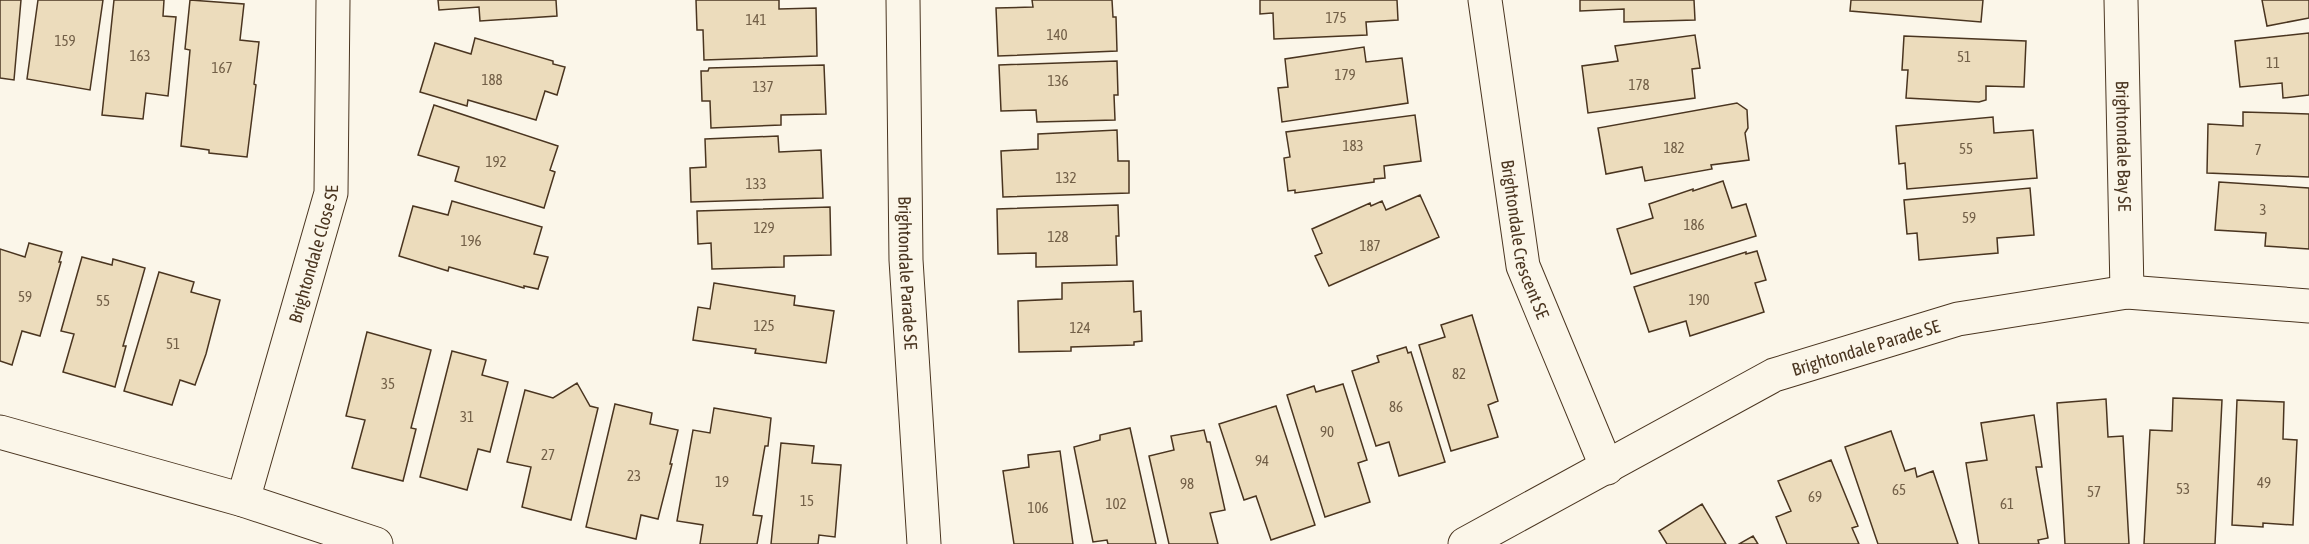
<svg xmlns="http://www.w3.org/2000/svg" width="2309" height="544" viewBox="0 0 2309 544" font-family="'Asap Condensed',sans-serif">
  <rect width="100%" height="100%" fill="#fbf6e9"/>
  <path fill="#ecdcbc" stroke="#4a3520" stroke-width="1.5" d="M0 0H21L14 80 0 78Z
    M38 0H103L90 90 27 79Z
    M114 0H164L163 16 176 17 168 96 146 93 143 119 102 115Z
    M190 0 244 4 240 40 259 42 254 84 256 85 247 157 209 153V150L181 146 190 50 185 49Z
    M438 0H556L557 16 480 21 479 7 439 10Z
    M696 0H779V9L816 8 817 56 704 60 703 30H697Z
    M1032 0H1112L1113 17H1116L1117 51 998 56 996 8 1033 7Z
    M1260 0H1397L1398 20 1366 22 1367 35 1274 39 1273 13 1260 14Z
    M1580 0H1694L1695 20 1624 22V9L1580 11Z
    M1851 0H1983L1981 22 1850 11Z
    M2262 0H2309V18L2267 26Z
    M2309 33V95L2283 98 2282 83 2240 87 2235 41Z
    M1695 35 1700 68 1692 69 1695 98 1588 113 1582 66 1618 61 1615 46Z
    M1904 36 2026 41 2024 87 1986 86V100L1979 102 1906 98 1908 70H1902Z
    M475 38 553 61V64L565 67 557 95 545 91 536 120 468 100 467 106 420 92 435 43 471 54Z
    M1364 47 1366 62 1402 58 1408 103 1282 122 1278 88 1288 87 1285 59Z
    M1117 61 1118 95H1114L1115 120 1037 122 1036 110 1001 111 999 65Z
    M824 65 826 114 781 115V125L711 128 710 101H702L701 71H708L709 68Z
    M1737 103 1747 110 1748 128 1745 133 1749 160 1711 165 1712 169 1645 181 1642 167 1606 174 1598 128Z
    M434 105 558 146 550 170 555 172 544 208 455 181 459 167 418 155Z
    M2243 112 2309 114V177L2207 173 2208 124 2243 126Z
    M1415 115 1421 161 1384 166 1385 178 1374 179V182L1295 193V190L1288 191 1284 158 1290 157 1286 132Z
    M1993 117 1994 133 2033 130 2037 178 1907 189 1905 163 1899 164 1896 126Z
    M1117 130 1118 161H1129V193L1003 197 1001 151 1038 149V134Z
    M778 136 779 152 821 150 823 198 691 202 690 168 706 167 705 139Z
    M1723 181 1732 208 1746 204 1756 236 1631 274 1617 229 1653 218 1649 204 1693 189V191Z
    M2219 182 2309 188V249L2265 246 2266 233 2215 230Z
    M2030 188 2034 235 1997 238 1998 253 1919 260 1917 233 1907 234 1904 200Z
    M1420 195 1439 237 1329 286 1315 256 1322 253 1312 229 1370 203 1371 206 1382 201 1386 210Z
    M452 201 542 227 534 254 548 257 538 289 524 286V288L449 267 448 271 399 256 413 206 448 215Z
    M1118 205 1119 236H1116L1117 265 1036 267V253L998 254 997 209Z
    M830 207 831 255 784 256V267L712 269 711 243 698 244 697 211Z
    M29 243 62 252 59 262H61L40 336 22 331 12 365 0 361V249L25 257Z
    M1757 251 1766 280 1755 283 1764 312 1690 336 1686 321 1649 332 1634 287 1746 252V254Z
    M82 257 112 265 113 259 145 268 123 346H126L115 387 63 372 74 334 61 331Z
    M159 272 194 282 191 292 220 300 206 354 195 385 180 380 172 405 124 391Z
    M1133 281 1134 312 1141 311 1142 341 1134 342V345L1071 347V351L1019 352 1018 301 1062 299V283Z
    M714 283 795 296 794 305 834 311 826 363 755 353 756 349 693 340 698 307 710 309Z
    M1472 315 1498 401 1488 405 1498 437 1451 451 1419 345 1445 337 1441 325Z
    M367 332 431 350 411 428 416 429 403 481 352 468 365 420 346 416Z
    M1406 347 1408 353 1411 352 1445 462 1399 476 1389 442 1376 446 1352 371 1379 362 1377 356Z
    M452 351 486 360 482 375 508 382 490 452 478 449 467 490 420 477Z
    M577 383 590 406 598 408 571 520 522 507 531 467 507 462 525 390 553 398Z
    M1343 384 1367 460 1358 463 1370 502 1325 517 1287 395 1314 386 1316 392Z
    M2173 398 2222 400 2215 544H2144L2150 430 2172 431Z
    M2106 399 2108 437 2123 436 2129 544H2065L2057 403Z
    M2237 400 2284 402 2283 439 2297 440 2293 525 2263 523V527L2232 525Z
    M615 404 652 413 650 424 678 430 670 464H672L658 519 641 515 636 539 586 527Z
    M1276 406 1315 525 1271 540 1256 496 1244 500 1219 424Z
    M714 408 771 418 768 446H765L753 515 762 516 757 544H700L703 525 677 521 693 430 710 433Z
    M2034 415 2042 467H2036L2048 538 2038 540 2039 544H1979L1966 463 1987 460 1981 423Z
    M1130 428 1156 544H1108L1107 540 1093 542 1074 447 1100 440V435Z
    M1204 430 1207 442H1210L1225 510 1210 513 1218 544H1169L1149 456 1174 450 1171 436Z
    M1891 431 1905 471 1915 468 1917 477 1933 471 1958 544H1878L1845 447Z
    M781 443 814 446 812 463 841 465 835 537 819 535 818 544H771Z
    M1060 451 1073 544H1014L1003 471 1029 467 1028 455Z
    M1831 460 1858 526 1852 528 1859 544H1787L1776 517 1791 511 1778 481Z
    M1702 504 1726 544H1667L1659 531Z
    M1753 536 1758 544H1739Z"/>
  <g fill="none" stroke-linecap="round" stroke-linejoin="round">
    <defs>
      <g id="street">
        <path id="s1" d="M903 0 906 260 924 544"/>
        <path id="s2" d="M1485 0 1523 266 1607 468"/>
        <path id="s3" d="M2121 0 2127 292"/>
        <path d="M0 432 243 500 376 544"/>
        <path id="s4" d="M243 500 331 193 333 0"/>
        <path id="s5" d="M1465 544 1774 375 1958 319 2127 292 2309 306"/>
      </g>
    </defs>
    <use href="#street" stroke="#4a3520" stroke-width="35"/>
    <use href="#street" stroke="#fbf6e9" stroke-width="33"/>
  </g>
  <g text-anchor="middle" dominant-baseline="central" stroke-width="4.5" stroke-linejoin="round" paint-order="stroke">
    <g font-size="15" fill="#725f47">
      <text x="1336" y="17">175</text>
      <text x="756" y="19">141</text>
      <text x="1057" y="34">140</text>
      <text x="65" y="40">159</text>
      <text x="140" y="55">163</text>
      <text x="1964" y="56">51</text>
      <text x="2273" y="62">11</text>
      <text x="222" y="67">167</text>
      <text x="1345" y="74">179</text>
      <text x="492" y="79">188</text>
      <text x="1058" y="80">136</text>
      <text x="1639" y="84">178</text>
      <text x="763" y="86">137</text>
      <text x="1353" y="145">183</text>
      <text x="1674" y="147">182</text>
      <text x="1966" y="148">55</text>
      <text x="2258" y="149">7</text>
      <text x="496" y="161">192</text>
      <text x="1066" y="177">132</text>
      <text x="756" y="183">133</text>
      <text x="2263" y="209">3</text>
      <text x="1969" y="217">59</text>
      <text x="1694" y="224">186</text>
      <text x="764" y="227">129</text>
      <text x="1058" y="236">128</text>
      <text x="471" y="240">196</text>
      <text x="1370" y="245">187</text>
      <text x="25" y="296">59</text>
      <text x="1699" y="299">190</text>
      <text x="103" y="300">55</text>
      <text x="764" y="325">125</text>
      <text x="1080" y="327">124</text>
      <text x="173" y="343">51</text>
      <text x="1459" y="373">82</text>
      <text x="388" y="383">35</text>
      <text x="1396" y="406">86</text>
      <text x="467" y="416">31</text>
      <text x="1327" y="431">90</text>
      <text x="548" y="454">27</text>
      <text x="1262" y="460">94</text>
      <text x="634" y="475">23</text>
      <text x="722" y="481">19</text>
      <text x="2264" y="482">49</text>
      <text x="1187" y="483">98</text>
      <text x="2183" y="488">53</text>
      <text x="1899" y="489">65</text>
      <text x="2094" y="491">57</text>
      <text x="1815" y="496">69</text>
      <text x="807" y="500">15</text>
      <text x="1116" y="503">102</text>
      <text x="2007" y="503">61</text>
      <text x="1038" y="507">106</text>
    </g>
    <g font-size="18" fill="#4a3520" stroke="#fbf6e9">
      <text stroke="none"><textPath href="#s3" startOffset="146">Brightondale Bay SE</textPath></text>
      <text stroke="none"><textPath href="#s2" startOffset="243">Brightondale Crescent SE</textPath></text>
      <text stroke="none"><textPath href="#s4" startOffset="256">Brightondale Close SE</textPath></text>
      <text stroke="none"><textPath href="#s1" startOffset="273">Brightondale Parade SE</textPath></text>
      <text stroke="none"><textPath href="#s5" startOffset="448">Brightondale Parade SE</textPath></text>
    </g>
  </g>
</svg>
